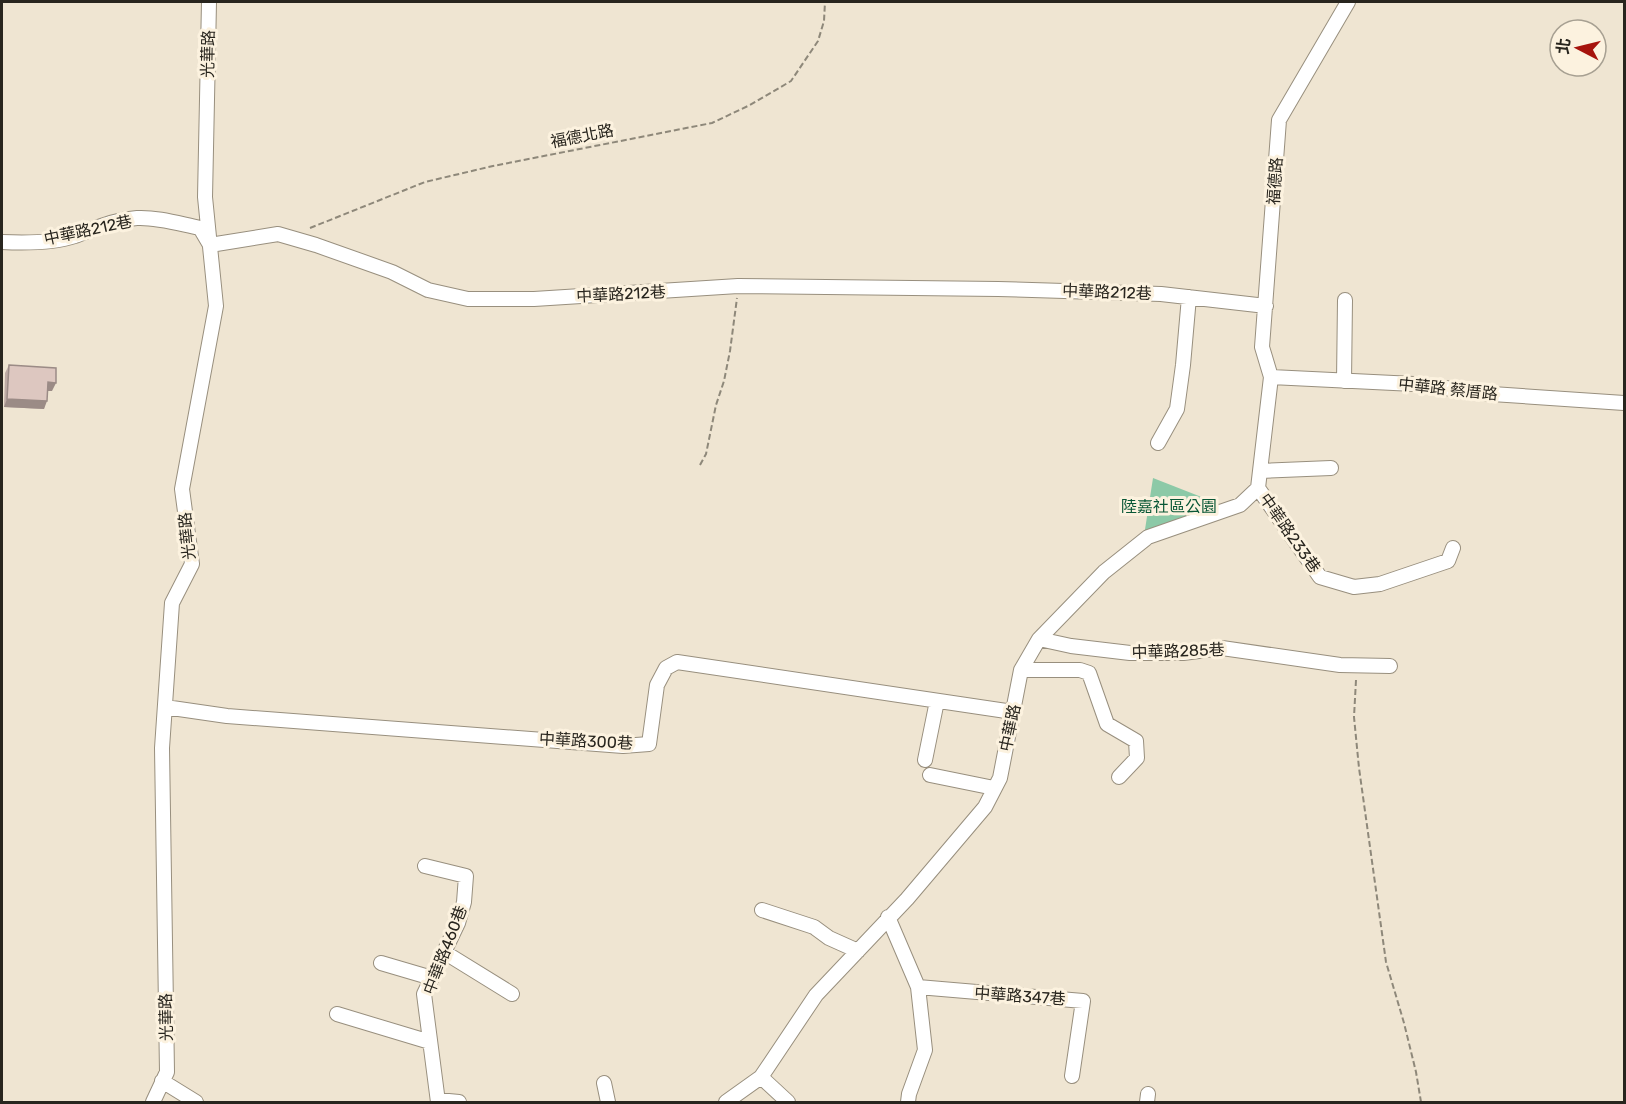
<svg xmlns="http://www.w3.org/2000/svg" width="1626" height="1104" viewBox="0 0 1626 1104" font-family="Rubik,'Noto Sans TC',sans-serif">
  <rect width="100%" height="100%" fill="#efe5d2"/>
  <path fill="#8cc9a7" d="M1153 478 1227 507 1144 536Z"/>
  <g fill="none" stroke-linecap="round" stroke-linejoin="round">
    <defs>
      <path id="minor" d="M2 242C23 243 54 243 75 236 97 228 112 220 137 218 158 217 180 224 200 228L210 245 278 234 316 245 392 272 428 290 468 299H534L738 286 998 289 1161 294 1266 306
        M1271 377 1414 384 1492 394 1624 403
        M1344 381 1345 300
        M1158 443 1177 409 1183 365 1189 297
        M1260 471 1331 468
        M1258 488 1320 577 1354 587 1380 584 1448 561 1453 548
        M1039 639 1071 646 1130 653H1183L1222 648 1340 665 1390 666
        M1021 670H1080L1089 673 1107 724 1136 741 1137 758 1119 777
        M165 707 227 716 623 746 649 744 657 685 666 668 677 662 1013 712
        M925 760 937 701
        M930 775 994 788
        M425 866 466 876 464 902 458 923 424 994 438 1102
        M762 910 814 927 829 938 858 951
        M888 917 918 987 925 1050 909 1094 908 1102
        M444 952 512 994
        M381 963 432 978
        M918 987 1083 1001 1072 1076
        M337 1014 430 1042
        M761 1077 788 1102
        M162 1081 196 1102
        M604 1083 608 1102
        M438 1100 459 1102
        M153 1102 167 1072 162 748 172 603 192 564 182 489 216 306 205 197 209 2
        M726 1102 761 1077 816 995 907 899 985 807 1000 778 1021 670 1039 639 1104 572 1148 537 1240 505 1258 488 1271 377 1262 347 1279 120 1348 2
        M1147 1102 1148 1094"/>
    </defs>
    <use href="#minor" stroke="#988f7e" stroke-width="16"/>
    <path stroke="#8e887a" stroke-width="2" stroke-dasharray="6 3" stroke-linecap="butt" d="M310 228 425 182 493 166 712 123 750 105 791 81 818 41 824 21 825 2
      M700 465 706 454 716 405 724 381 730 351 737 298
      M1356 680 1354 717 1359 768 1386 962 1404 1023 1416 1072 1421 1102"/>
    <use href="#minor" stroke="#fff" stroke-width="14"/>
  </g>
  <path fill="#beaba5" d="M9 365 52 391H47L44 409 4 407 5 373Z"/>
  <path fill="#9b8b86" d="M48 382 56 383 52 391H45Z
    M7 399 47 401 44 409 4 407Z"/>
  <path fill="#ddc7c0" stroke="#9b8b86" stroke-width="1.5" d="M9 365 56 368V383L48 382 47 401 7 399Z"/>
  <g text-anchor="middle" dominant-baseline="central" stroke-width="6" stroke-linejoin="round" paint-order="stroke">
    <g font-size="16" fill="#28251e" stroke="#fcf2df">
      <text transform="translate(208 54) rotate(-89)">光華路</text>
      <text transform="translate(582 136) rotate(-11)">福德北路</text>
      <text transform="translate(1275 181) rotate(-86)">福德路</text>
      <text transform="translate(88 230) rotate(-12)">中華路212巷</text>
      <text transform="translate(1107 292) rotate(2)">中華路212巷</text>
      <text transform="translate(621 294) rotate(-3)">中華路212巷</text>
      <text transform="translate(1448 389) rotate(6)">中華路 蔡厝路</text>
      <text transform="translate(1290 533) rotate(55)">中華路233巷</text>
      <text transform="translate(187 536) rotate(-96)">光華路</text>
      <text transform="translate(1178 651) rotate(-2)">中華路285巷</text>
      <text transform="translate(1010 728) rotate(-78)">中華路</text>
      <text transform="translate(586 741) rotate(3)">中華路300巷</text>
      <text transform="translate(445 950) rotate(-69)">中華路460巷</text>
      <text transform="translate(1020 996) rotate(4)">中華路347巷</text>
      <text transform="translate(166 1017) rotate(-91)">光華路</text>
    </g>
    <g font-size="16" fill="#085736" stroke="#fcf2df">
      <text x="1169" y="506">陸嘉社區公園</text>
    </g>
  </g>
  <rect width="1626" height="1104" fill="none" stroke="#28251e" stroke-width="6"/>
  <g transform="translate(1578 48) rotate(277)"><circle r="28" fill="#fcf2df" stroke="#a7a092" stroke-width="1.5"/>
  <path d="M0-4.5L10 22L0 15L-10 22Z" fill="#a6130c"/>
  <text y="-9" font-size="16" font-weight="bold" text-anchor="middle" fill="#28251e">北</text>
  </g>
</svg>
